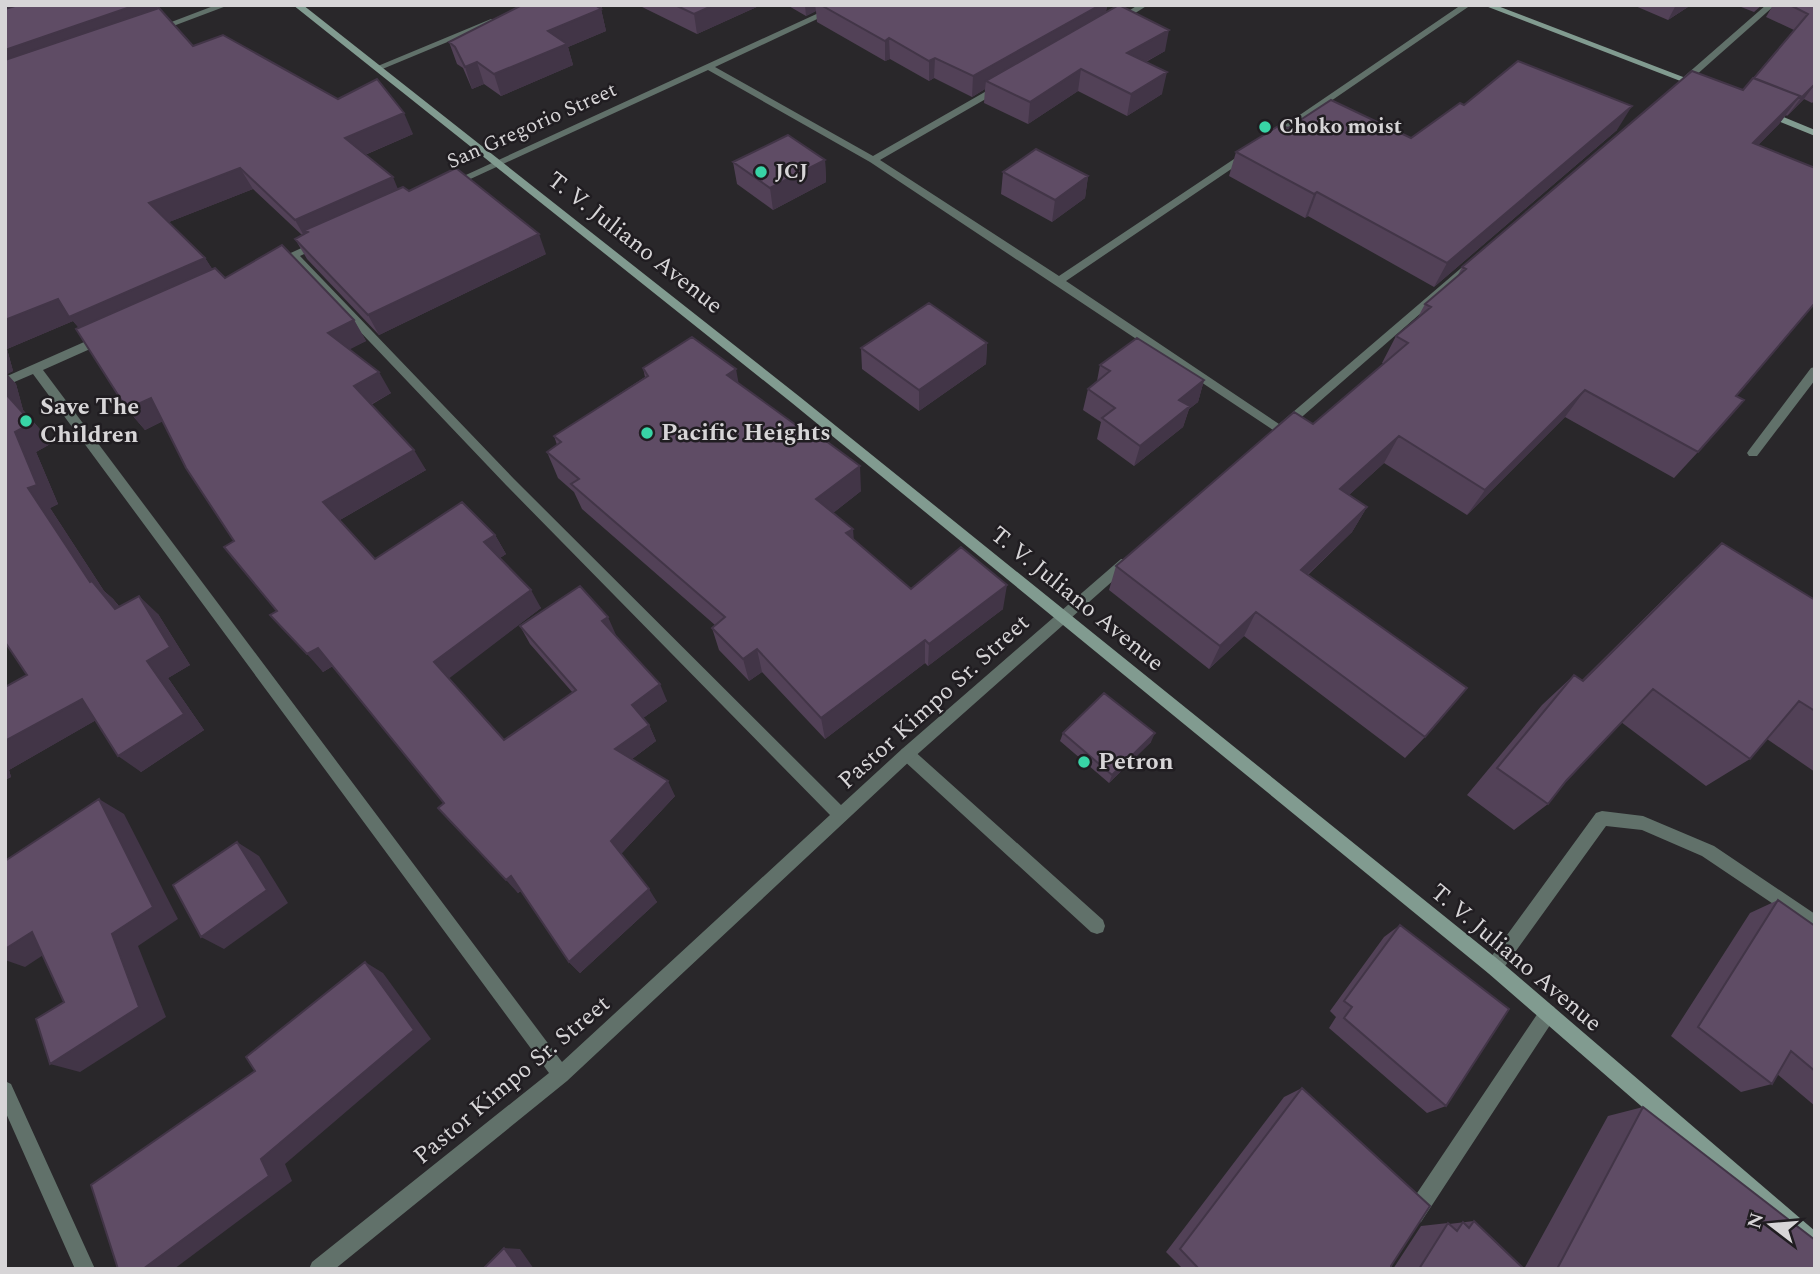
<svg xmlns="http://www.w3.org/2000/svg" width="1820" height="1274" viewBox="0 0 1820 1274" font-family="Spectral,serif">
  <rect width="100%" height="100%" fill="#29272a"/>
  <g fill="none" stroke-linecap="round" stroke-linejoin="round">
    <path fill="#61716a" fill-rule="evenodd" d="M907 747 912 749 1103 920 1105 926 1103 932 1097 934 1091 932 902 759 899 754 902 749Z
      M1602 811 1643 816 1714 846 1815 914V932L1702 856 1642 830 1606 826 1500 973 1494 975 1488 973 1486 967 1488 961 1596 813Z"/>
    <path fill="#61716a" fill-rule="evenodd" d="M216 5H229L160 31 153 29Z
      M836 5H847L715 67 873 156 997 85H1003V89L880 160 1059 276 1243 153H1249V157L1066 281 1279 424 1467 263 1471 262 1476 265 1288 429 1279 434 870 162 708 70 453 187 444 185Z
      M1138 5H1148L1121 22 1114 20Z
      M1461 5H1471L1274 140 1266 138Z
      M1766 5H1775L1685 85H1679V81Z
      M491 19 498 21 380 70 373 68Z
      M319 240 324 243 323 245 300 256 514 479 841 805 902 749 1121 559H1131L1133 563 912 759 567 1081 335 1269H309L312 1262 549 1073 33 374 5 386V377L100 335H108V341L43 370 562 1062 830 815 506 485 291 259 276 265 271 262Z
      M1815 367V380L1757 456H1749L1747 453 1749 450 1811 368Z
      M1548 1004 1554 1007 1557 1013 1554 1019 1421 1222 1414 1225 1407 1222 1404 1215 1407 1208 1542 1007Z
      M5 1081 11 1084 95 1269H75L5 1111Z"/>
    <path fill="#819b90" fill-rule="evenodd" d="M293 5H303L800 397 1500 961 1815 1231V1254L1808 1251 1488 973 792 403Z
      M1483 5H1495L1704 85 1696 87Z
      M1763 111H1769L1815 130V136L1763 115Z"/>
  </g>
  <path fill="#524157" d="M18 5H156L193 46 338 99 413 134 365 155 398 189 409 191 546 254 379 335 307 259 295 239 302 235 253 189 169 222 205 258 212 269 225 278 354 320 366 341 349 349 391 393 371 405 426 470 340 520 375 559 495 535 506 554 500 558 541 608 448 678 504 740 573 693 530 644 520 626 616 635H615L667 701 643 718 649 725 656 741 632 759 675 796 621 854 657 902 580 973 569 962 521 891 518 893 444 803 333 666 323 672 277 611 163 421 145 430 127 409 79 328 73 321 7 349 13 371 7 374 16 384 23 410 52 443 36 452 58 504 50 508 104 591 113 599 119 606 158 614 190 665 168 678 204 730 141 772 96 720 9 770 11 777 5 780V687L27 675 5 642V9Z
    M522 5H603L601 9 606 31 568 47 573 65 501 96 484 84 472 89 463 68 457 64 449 42Z
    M640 5H761L697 34 640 6Z
    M787 5H1107L1106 13 1165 51 1146 62 1162 94 1127 116 1078 91 1028 124 984 103 985 89 972 97 934 78 929 81 890 59 885 61 817 22 816 11 806 16Z
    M1633 5H1691L1668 20Z
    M1736 5H1762L1754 12Z
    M1773 5H1815V100L1812 103 1804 99 1787 116 1786 115 1779 124 1758 145 1736 396 1698 452 1674 478 1565 417 1467 515 1384 463 1349 495 1367 507 1352 532 1308 575 1425 737 1405 758 1244 636 1209 669 1109 590 1116 566 1313 424 1384 364 1382 363 1396 336 1418 317 1425 304 1457 277 1462 267 1743 90 1794 30 1766 17Z
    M1464 105 1617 130 1434 287 1308 216 1305 218 1229 176 1236 152 1288 128 1411 138Z
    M825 160 826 182 773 210 737 184 733 162Z
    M1003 172 1088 176 1085 198 1052 222 1001 194Z
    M987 343 986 364 919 411 862 369 861 348Z
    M1100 365 1204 380 1198 402 1189 409 1183 427 1134 466 1097 439 1101 422 1083 410 1088 389 1097 381Z
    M643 368 739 383 861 491 833 513 853 539 911 589 1003 609 928 666 925 663 825 739 762 672 749 681 719 650 712 628 715 625 582 509 574 492 558 478 547 452 557 445 554 436 645 377Z
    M1722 543 1815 600V772L1767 739 1750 759 1706 786 1621 722 1566 781 1548 804 1514 830 1467 795 1542 705 1574 675 1582 680 1686 577Z
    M1063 733 1151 742 1109 783 1060 741Z
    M1778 900 1815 926V1106L1777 1074 1772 1084 1741 1092 1671 1036 1750 913Z
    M1400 925 1446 1106 1427 1113 1329 1028 1336 1017 1330 1011 1384 937Z
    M1302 1088 1391 1269H1183L1166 1252 1284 1097Z
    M1643 1107 1815 1269H1524L1608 1116Z
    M1474 1221 1524 1269H1393L1421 1226 1448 1223 1449 1224Z"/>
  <path fill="#423547" d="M136 5H156L164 20 5 76V50Z
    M589 5H603L600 9H601L606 31 568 47 573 65 501 96 494 74 548 31Z
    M714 5H761L697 34 694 14Z
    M805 5H815L816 11 806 16Z
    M1100 5H1107L1104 21 986 81 985 89 972 97 973 76Z
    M1676 5H1691L1668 20Z
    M1169 30 1165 51 1123 74 1127 53Z
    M889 38 890 59 885 61V41Z
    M935 58 934 78 929 81V61Z
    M477 62 484 84 472 89 465 67Z
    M1081 69 1078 91 1028 124 1030 102Z
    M1167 72 1162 94 1127 116 1131 94Z
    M1815 84 1804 99 1787 116 1801 98Z
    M1800 96 1779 124 1733 171 1753 143Z
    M1632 106 1617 130 1434 287 1447 263Z
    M404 113 413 134 355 159 345 138Z
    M825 160 826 182 773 210 770 188Z
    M240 168 253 189 164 224 149 203Z
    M1088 176 1085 198 1052 222 1055 200Z
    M393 177 402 199 305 230 311 239 307 241 295 220Z
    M1317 192 1308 216 1305 218 1314 194Z
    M539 234 546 254 379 335 368 315Z
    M205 258 219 279 87 338 73 321 7 349 13 371 7 374 16 384 23 410 52 443 36 452 58 504 50 508 104 591 113 599 135 627 115 609 90 582 28 488 5 393V320L58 299Z
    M354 320 366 341 341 354 328 333Z
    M987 343 986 364 919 411V390Z
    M736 369 741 396 727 375Z
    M379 372 391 393 366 407 354 386Z
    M1204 380 1198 402 1189 409 1183 427 1134 466 1140 446 1179 400Z
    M1585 390 1565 417 1467 515 1485 490Z
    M151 398 169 418 145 430 127 409Z
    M1399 436 1384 463 1327 515 1340 489Z
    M414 450 426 470 338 521 323 502Z
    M860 466 861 491 819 524 816 499Z
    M1367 507 1352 532 1287 594 1301 570Z
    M853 529 855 554 846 533Z
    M495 535 506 554 495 561 484 542Z
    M1007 585 1003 609 928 666 929 644Z
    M531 590 541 608 447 680 434 662Z
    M139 596 158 614 190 665 168 678 204 730 141 772 118 756 147 661Z
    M1256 612 1244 636 1209 669 1220 646Z
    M608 617 616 635 611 639 602 621Z
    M925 640V663L825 739 821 718Z
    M318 648 334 665 323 672 307 654Z
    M757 649 762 672 749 681 743 659Z
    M660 684 667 701 639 721 632 705Z
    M82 699 105 715 9 770 11 777 5 780V741Z
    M649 725 656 741 624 765 615 749Z
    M1155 733 1151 742 1109 783 1112 775Z
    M668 781 675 796 620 855 611 841Z
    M99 799 124 814 178 919 138 946 166 1017 80 1072 50 1064 112 934Z
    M237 842 259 856 288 903 224 949 201 937Z
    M511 876 523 889 518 893 506 880Z
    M649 889 657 902 580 973 569 962Z
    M32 932 60 944 25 967 5 960V949Z
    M365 962 383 973 431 1039 285 1164 292 1181 174 1269H143L261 1159Z
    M504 1248 520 1249 534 1269H519Z"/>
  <path fill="#5f4c65" stroke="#423547" stroke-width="2" d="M18 5H136L5 50V9Z
    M522 5H595L601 9 548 31 567 44 494 74 477 62 465 67 455 47 449 42Z
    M675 5H714L694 14Z
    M821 5H1100L973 76 935 58 929 61 889 38 885 41Z
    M1119 5 1169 30 1127 53 1167 72 1131 94 1081 69 1030 102 986 81Z
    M1790 5H1815V84L1801 98 1799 97 1800 96 1754 78 1808 14Z
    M159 8 193 46 223 35 338 99 377 79 404 113 345 138 393 177 295 220 240 168 149 203 205 258 69 317 58 299 5 320V60Z
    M1518 61 1632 106 1447 263 1317 192 1314 194 1236 152 1280 125 1288 128 1331 100 1411 138 1460 103 1464 105Z
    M1692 71 1743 90 1753 78 1800 96 1753 143 1815 168V303L1736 396 1744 400 1698 452 1585 390 1485 490 1399 436 1340 489 1367 507 1301 570 1467 688 1425 737 1256 612 1220 646 1116 566 1294 412 1313 424 1408 343 1396 336 1431 307 1425 304 1466 269 1462 267Z
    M788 135 825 160 770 188 733 162Z
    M1036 149 1088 176 1055 200 1003 172Z
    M456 168 539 234 368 315 295 239 308 232 305 230 403 187 409 191Z
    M282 245 354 320 328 333 379 372 354 386 414 450 323 502 375 559 462 502 495 535 484 542 531 590 434 662 504 740 576 690 520 626 580 586 608 617 602 621 660 684 632 705 649 725 615 749 668 781 611 841 649 889 569 962 511 876 506 880 438 808 444 803 318 648 307 654 270 615 277 611 224 547 234 541 186 468 151 398 127 409 76 329 215 268 225 278Z
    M929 303 987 343 919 390 861 348Z
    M692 337 736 369 727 375 807 433 811 430 860 466 816 499 853 529 846 533 911 589 961 547 1007 585 929 644 925 640 821 718 757 649 743 659 712 628 725 617 571 484 579 479 547 452 561 442 554 436 648 376 643 368Z
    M1137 338 1204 380 1179 400 1190 406 1140 446 1102 418 1115 408 1088 389 1110 371 1100 365Z
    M5 393 32 423 15 432 37 485 28 488 90 582 92 581 115 609 139 596 170 647 147 661 184 714 118 756 82 699 5 741V687L27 675 5 642Z
    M1722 543 1815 600V711L1799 701 1750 759 1653 689 1566 781 1548 804 1497 768 1574 675 1583 681Z
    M1104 693 1155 733 1112 775 1063 733Z
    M99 799 153 907 112 934 139 1007 50 1064 36 1019 64 1002 32 932 5 949V861Z
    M237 842 267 890 201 937 173 885Z
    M1778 900 1815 926V1071L1791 1051 1772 1084 1698 1027Z
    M1400 925 1509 1009 1446 1106 1344 1018 1352 1007 1344 1001Z
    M365 962 414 1030 261 1159 269 1176 143 1269H118L91 1185 255 1071 246 1057Z
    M1302 1088 1430 1206 1391 1266V1269H1199L1180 1249Z
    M1643 1107 1815 1240V1269H1557Z
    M1474 1221 1524 1269H1419L1448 1223 1457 1231 1463 1222 1469 1228Z
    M504 1248 519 1269H483Z"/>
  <g fill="#38d4a6" stroke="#201d21" stroke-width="2.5">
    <circle cx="1265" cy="127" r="7"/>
    <circle cx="761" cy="172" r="7"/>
    <circle cx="26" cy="421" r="7"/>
    <circle cx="647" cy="433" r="7"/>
    <circle cx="1084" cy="762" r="7"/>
  </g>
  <g text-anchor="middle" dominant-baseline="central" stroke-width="5" stroke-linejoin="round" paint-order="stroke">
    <g font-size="21" fill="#d7d5d7" stroke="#201d21">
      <text transform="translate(532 126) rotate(-24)">San Gregorio Street</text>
    </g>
    <g font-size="21" font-weight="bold" fill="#d7d5d7" stroke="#201d21" text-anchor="start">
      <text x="1279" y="127">Choko moist</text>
      <text x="775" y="172">JCJ</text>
    </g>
    <g font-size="24" fill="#d7d5d7" stroke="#201d21">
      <text transform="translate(635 243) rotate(38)">T. V. Juliano Avenue</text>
      <text transform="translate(1077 599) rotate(39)">T. V. Juliano Avenue</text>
      <text transform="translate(934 702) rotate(-42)">Pastor Kimpo Sr. Street</text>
      <text transform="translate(1516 958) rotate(40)">T. V. Juliano Avenue</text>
      <text transform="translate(512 1080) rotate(-40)">Pastor Kimpo Sr. Street</text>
    </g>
    <g font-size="24" font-weight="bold" fill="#d7d5d7" stroke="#201d21" text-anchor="start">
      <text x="40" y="407">Save The<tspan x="40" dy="28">Children</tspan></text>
      <text x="661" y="433">Pacific Heights</text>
      <text x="1098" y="762">Petron</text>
    </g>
  </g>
  <rect width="1820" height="1274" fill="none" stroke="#d7d5d7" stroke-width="14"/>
  <g transform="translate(1771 1225) rotate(286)" stroke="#201d21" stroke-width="5" paint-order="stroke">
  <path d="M0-5L12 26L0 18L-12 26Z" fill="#d7d5d7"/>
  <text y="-10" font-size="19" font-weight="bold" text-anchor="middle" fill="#d7d5d7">N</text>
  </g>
</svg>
